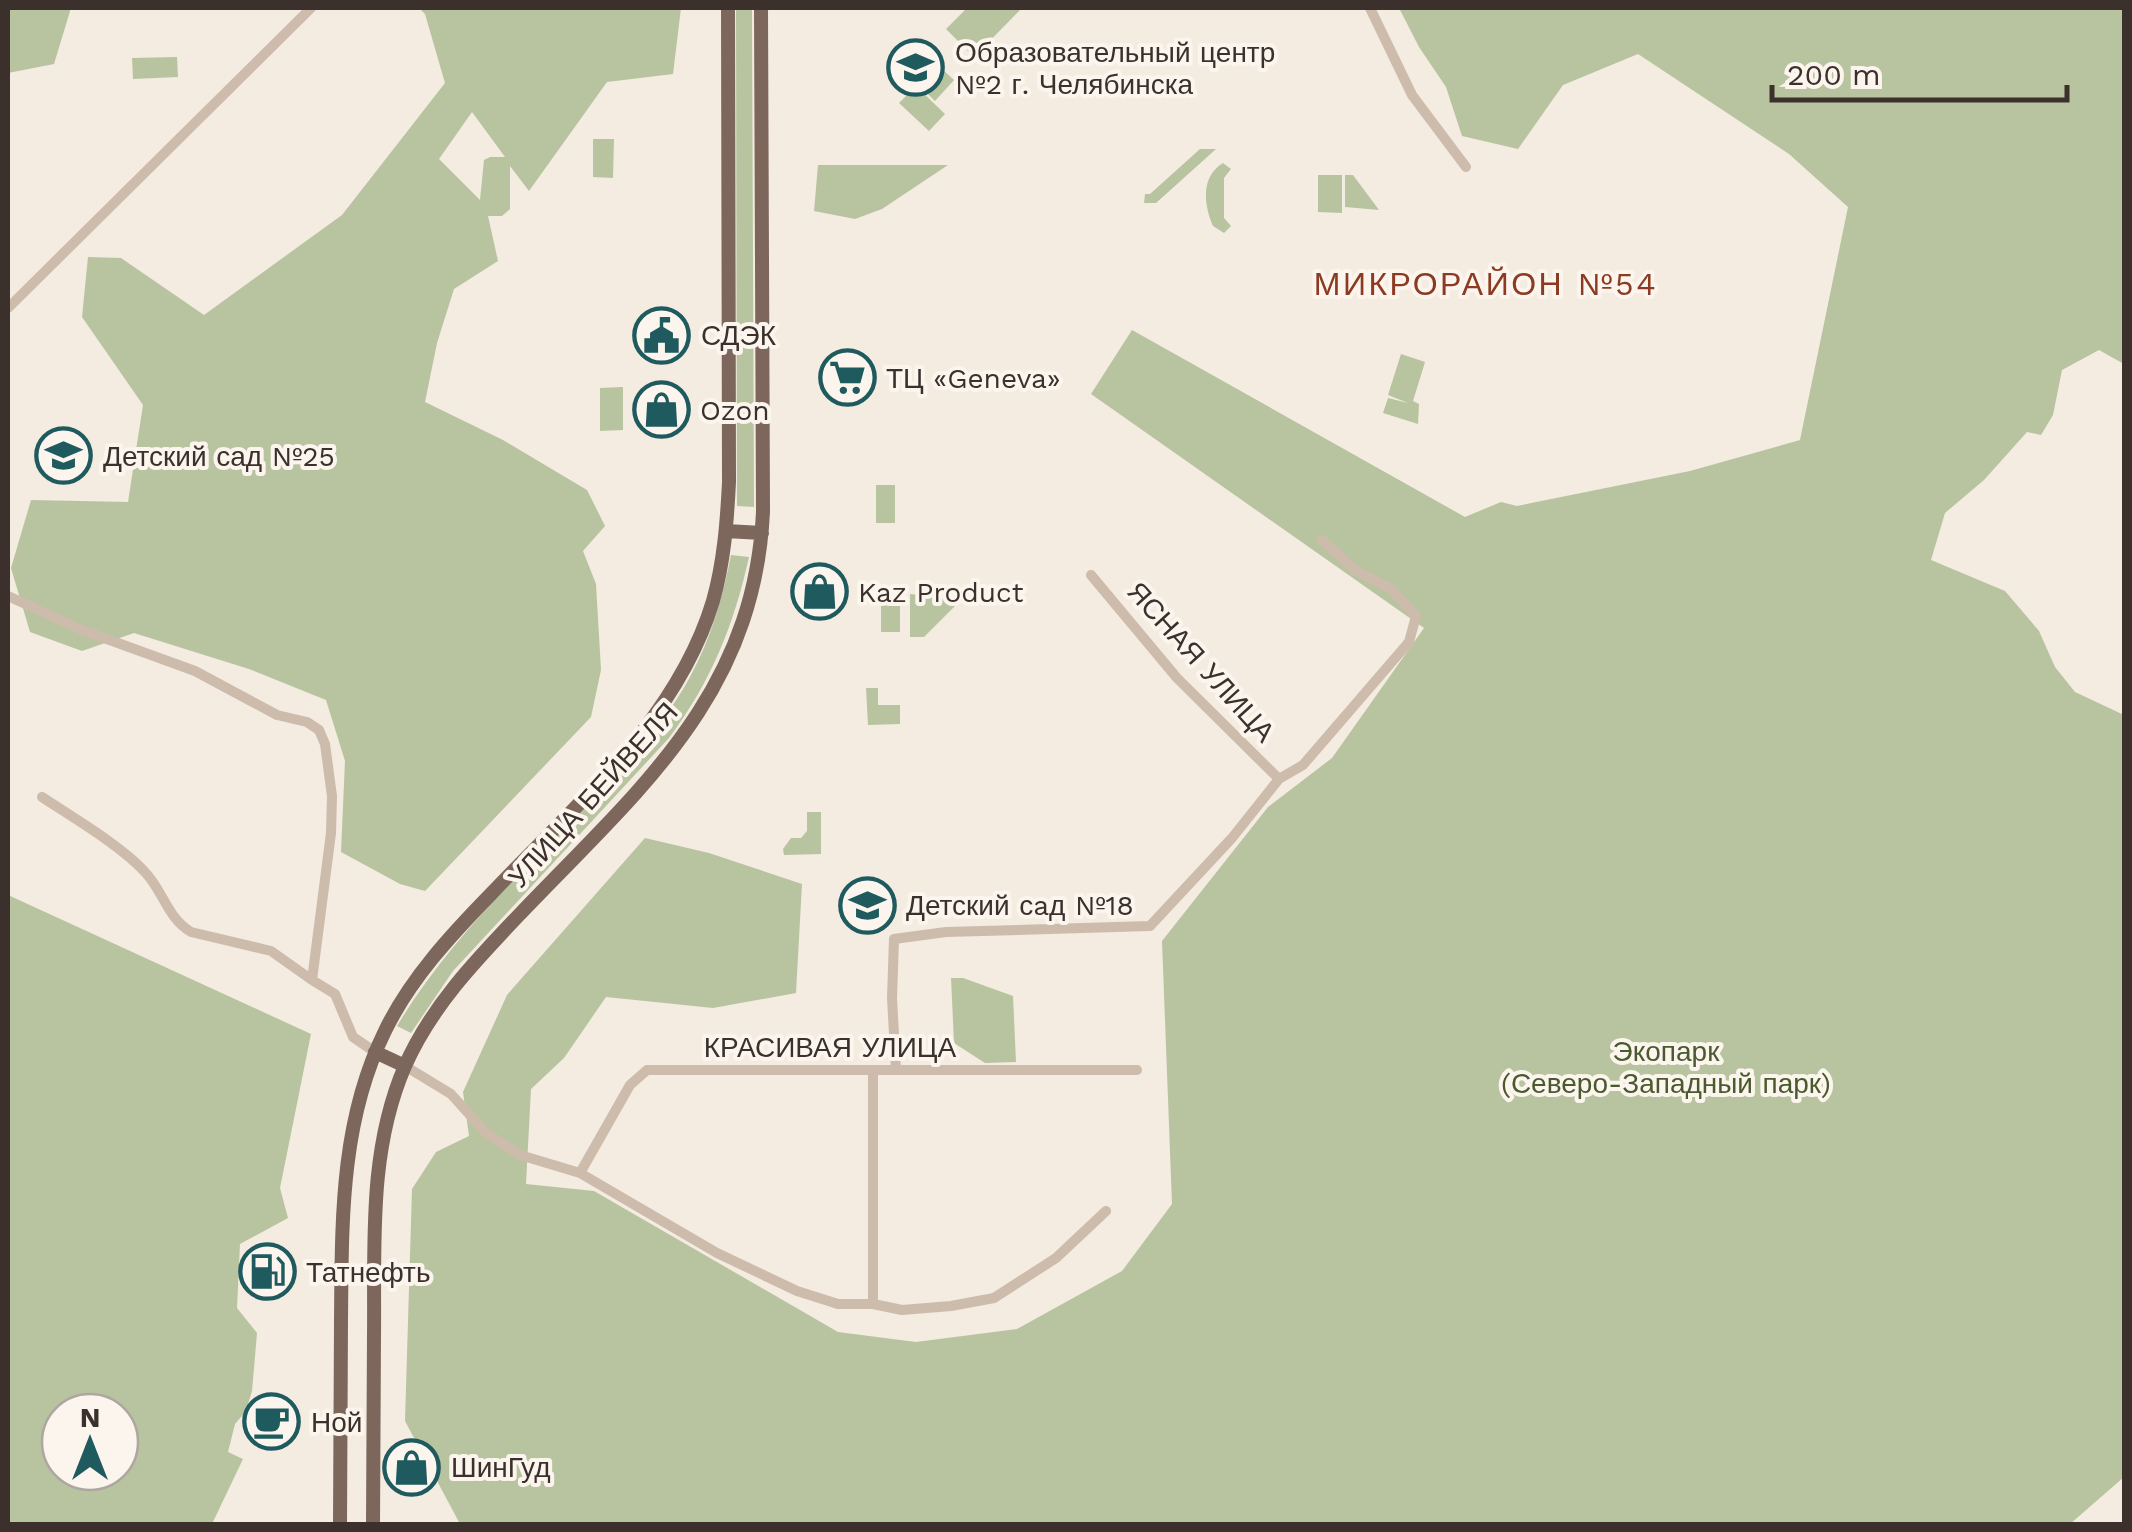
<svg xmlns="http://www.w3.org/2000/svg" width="2132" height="1532" viewBox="0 0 2132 1532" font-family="'Work Sans',sans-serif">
  <rect width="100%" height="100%" fill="#f4ebe1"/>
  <path fill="#b8c4a0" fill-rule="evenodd" d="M8 8H71L54 64 8 73Z
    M419 8H681L673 74 607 82 529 191 510 166V209L502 216H488L498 261 454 289 437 343 425 402 503 440 587 490 605 526 583 551 596 584 601 670 591 717 425 891 400 884 341 852 345 761 326 700 249 669 134 633 82 651 30 632 11 568 31 500 128 502 143 405 82 317 88 257 121 258 204 315 342 215 445 83 425 14ZM472 112 505 157H490L484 160 480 200 439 159Z
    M736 8H752L754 507 737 506Z
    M967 8H1022L974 57 946 29Z
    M1399 8H2124V364L2099 350 2062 370 2053 415 2041 435 2027 432 1984 480 1945 513 1931 560 2005 591 2039 631 2055 667 2075 692 2124 715V1477L2070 1524H460L405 1421 412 1189 436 1152 469 1136 463 1092 507 995 645 838 709 853 802 884 796 993 713 1008 606 997 564 1058 531 1089 526 1184 594 1191 838 1332 916 1342 1017 1329 1122 1271 1172 1204 1162 941 1268 807 1332 758 1424 628 1091 394 1132 330 1465 517 1501 502 1517 506 1690 471 1800 440 1848 207 1789 154 1638 54 1563 85 1518 149 1462 136 1446 87 1419 47Z
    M919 48 954 80 935 101 901 68Z
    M177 57 178 77 133 79 132 58Z
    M916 86 945 114 929 131 899 103Z
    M593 139H614L613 178 593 177Z
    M1200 149H1216L1156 203H1144L1145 194H1150Z
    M1223 163 1231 169 1224 178V218L1231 226 1224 233 1213 226C1204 205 1200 177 1223 163Z
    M818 165H948L882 209 855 219 814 211Z
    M1318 175H1342V213L1318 212Z
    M1345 175H1353L1379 210 1345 207Z
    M1401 354 1425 362 1413 401 1419 404 1418 424 1383 413 1388 398 1408 403 1388 395Z
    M623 387V430L600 431V388Z
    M876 485H895V523H876Z
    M731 555 749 557C734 625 711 682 669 738L453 971 411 1033 397 1026C448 941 522 872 590 801 626 762 665 724 690 677 711 638 723 597 731 555Z
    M881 594H900V632H881Z
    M910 594 962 599 924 637H910Z
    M878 688V705H900V724L868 725 866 688Z
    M807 812H821V854L784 855 783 849 791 838H801L807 831Z
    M8 895 311 1034 280 1188 288 1218 240 1244 237 1308 257 1333 252 1391 246 1411 235 1424 228 1452 243 1459 212 1524H8ZM60 1412H120V1472H60Z
    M951 978H963L1013 996 1016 1062 985 1063 954 1043Z"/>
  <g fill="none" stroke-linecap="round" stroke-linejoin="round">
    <path stroke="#cdbbac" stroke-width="10" d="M1370 8 1412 95 1466 167
      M8 308 311 8
      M1091 575 1177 678 1279 779
      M8 596 82 630 195 671 277 715 307 722 319 730 325 744 332 796 331 833 312 980 335 994 353 1037 375 1052
      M42 797C72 817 120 845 144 871 163 890 167 918 191 932L271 951 312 980
      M405 1066 451 1094 486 1133 520 1155 580 1173 717 1253 797 1291 838 1304H873L902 1310 951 1306 994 1298 1056 1258 1106 1211
      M873 1070V1304
      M896 1070 892 998 894 939 946 932 1150 926 1232 838 1279 779 1303 765 1409 642 1416 616 1390 588 1356 571 1322 540
      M580 1173 630 1085 647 1070H1137"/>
    <path stroke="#7d675c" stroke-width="14" d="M726 531 762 533
      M375 1052 405 1066
      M340 1524C340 1456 341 1388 341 1320 342 1221 340 1122 385 1031 410 979 451 935 491 894 574 806 677 721 713 601 724 562 727 522 729 482L728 8
      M373 1524C373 1461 374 1398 374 1335 375 1245 368 1151 405 1066 431 1007 475 961 519 915 637 791 754 697 763 512L761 8"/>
  </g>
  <defs>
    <symbol id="school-ring" viewBox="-11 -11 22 22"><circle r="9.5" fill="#fbf5ee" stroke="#1f5a5e" stroke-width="1.5"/><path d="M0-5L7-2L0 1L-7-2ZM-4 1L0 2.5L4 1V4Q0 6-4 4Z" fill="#1f5a5e"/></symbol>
    <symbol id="civic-ring" viewBox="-11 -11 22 22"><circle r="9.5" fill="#fbf5ee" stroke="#1f5a5e" stroke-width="1.5"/><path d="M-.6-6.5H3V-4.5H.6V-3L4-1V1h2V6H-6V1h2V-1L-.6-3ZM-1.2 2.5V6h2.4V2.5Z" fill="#1f5a5e"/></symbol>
    <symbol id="supermarket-ring" viewBox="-11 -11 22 22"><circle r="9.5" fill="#fbf5ee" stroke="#1f5a5e" stroke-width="1.5"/><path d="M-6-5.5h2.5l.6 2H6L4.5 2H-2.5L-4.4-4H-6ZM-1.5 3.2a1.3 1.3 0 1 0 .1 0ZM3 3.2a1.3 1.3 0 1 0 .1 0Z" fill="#1f5a5e"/></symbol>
    <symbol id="shop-ring" viewBox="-11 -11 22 22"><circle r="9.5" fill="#fbf5ee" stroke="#1f5a5e" stroke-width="1.5"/><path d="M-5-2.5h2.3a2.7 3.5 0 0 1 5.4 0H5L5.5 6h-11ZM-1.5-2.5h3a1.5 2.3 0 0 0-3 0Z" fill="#1f5a5e"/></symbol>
    <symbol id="fuel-ring" viewBox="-11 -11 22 22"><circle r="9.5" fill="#fbf5ee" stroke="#1f5a5e" stroke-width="1.5"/><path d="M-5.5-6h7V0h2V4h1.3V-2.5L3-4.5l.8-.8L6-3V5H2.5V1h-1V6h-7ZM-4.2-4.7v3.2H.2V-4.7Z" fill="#1f5a5e"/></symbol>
    <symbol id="cafe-ring" viewBox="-11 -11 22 22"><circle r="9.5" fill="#fbf5ee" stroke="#1f5a5e" stroke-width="1.5"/><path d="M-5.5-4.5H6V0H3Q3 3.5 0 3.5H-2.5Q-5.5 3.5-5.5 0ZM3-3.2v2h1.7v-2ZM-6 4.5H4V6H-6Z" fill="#1f5a5e"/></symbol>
  </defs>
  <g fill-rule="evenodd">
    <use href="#school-ring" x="884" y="36" width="63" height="63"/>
    <use href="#civic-ring" x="630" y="304" width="63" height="63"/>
    <use href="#supermarket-ring" x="816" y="346" width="63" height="63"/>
    <use href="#shop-ring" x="630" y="378" width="63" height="63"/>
    <use href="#school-ring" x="32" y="424" width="63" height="63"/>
    <use href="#shop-ring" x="788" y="560" width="63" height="63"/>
    <use href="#school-ring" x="836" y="874" width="63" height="63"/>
    <use href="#fuel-ring" x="236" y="1240" width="63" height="63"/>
    <use href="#cafe-ring" x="240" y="1390" width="63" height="63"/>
    <use href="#shop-ring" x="380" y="1436" width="63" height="63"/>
  </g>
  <g text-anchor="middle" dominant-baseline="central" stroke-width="8" stroke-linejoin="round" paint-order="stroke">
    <g font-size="28" fill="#3b302b" stroke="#fbf5ee" text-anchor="start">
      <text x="955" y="52">Образовательный центр<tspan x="955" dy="32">№2 г. Челябинска</tspan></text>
      <text x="701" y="335">СДЭК</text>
      <text x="886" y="378">ТЦ «Geneva»</text>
      <text x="700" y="410">Ozon</text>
      <text x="103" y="456">Детский сад №25</text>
      <text x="858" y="592">Kaz Product</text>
      <text x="906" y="905">Детский сaд №18</text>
      <text x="306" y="1272">Татнефть</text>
      <text x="311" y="1422">Ной</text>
      <text x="451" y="1467">ШинГуд</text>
    </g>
    <g font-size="28" fill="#3b302b" stroke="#fbf5ee">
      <text transform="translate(1201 662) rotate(48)">ЯСНАЯ УЛИЦА</text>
      <text transform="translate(593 795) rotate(-48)">УЛИЦА БЕЙВЕЛЯ</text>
      <text x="830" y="1047">КРАСИВАЯ УЛИЦА</text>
    </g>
    <g font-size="28" fill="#4a5a2e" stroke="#fbf5ee">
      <text x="1666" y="1051">Экопарк<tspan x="1666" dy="32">(Северо-Западный парк)</tspan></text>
    </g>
    <g font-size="32" letter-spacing="2.5" fill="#8c3b22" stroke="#fbf5ee">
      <text x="1486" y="284">МИКРОРАЙОН №54</text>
    </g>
  </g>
  <rect width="2132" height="1532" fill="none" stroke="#3b302b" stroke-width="20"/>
  <g transform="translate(90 1442)"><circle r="48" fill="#fbf5ee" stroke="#aea6a0" stroke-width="2.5"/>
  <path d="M0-8L18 38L0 25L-18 38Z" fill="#1f5a5e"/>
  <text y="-15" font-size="28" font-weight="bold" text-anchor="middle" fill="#3b302b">N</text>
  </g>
  <path d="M1772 85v15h295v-15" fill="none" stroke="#3b302b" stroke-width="5"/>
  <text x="1787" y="85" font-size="30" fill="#3b302b" stroke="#fbf5ee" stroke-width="8" paint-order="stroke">200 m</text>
</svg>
